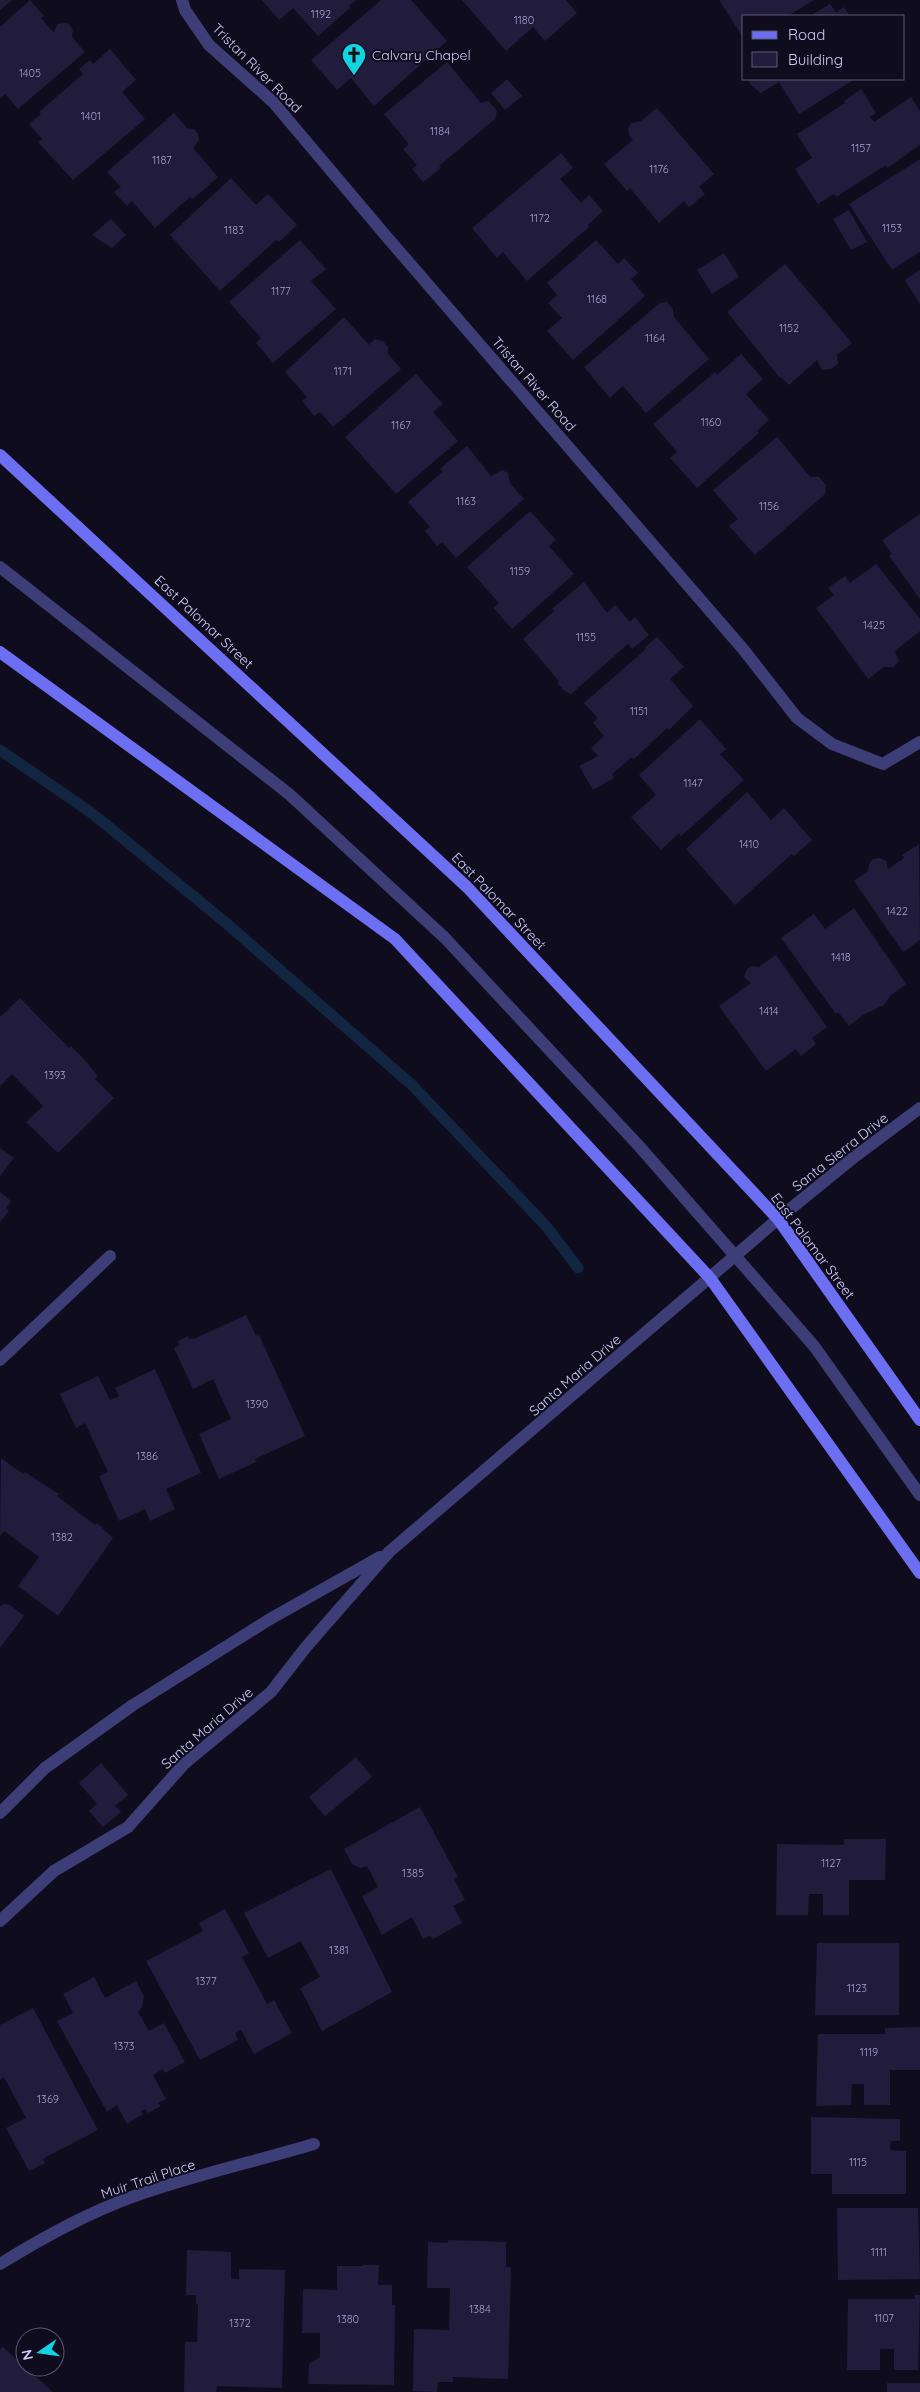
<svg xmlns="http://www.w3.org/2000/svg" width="920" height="2392" viewBox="0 0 920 2392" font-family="Quicksand,sans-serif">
  <rect width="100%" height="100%" fill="#0f0d1d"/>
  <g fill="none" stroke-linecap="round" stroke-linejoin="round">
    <path stroke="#122641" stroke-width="11" d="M0 750 93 814 226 923 412 1085 546 1226 578 1268"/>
  </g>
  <path fill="#211b3c" d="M0 0H12L0 10Z
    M30 0 44 16 41 18 54 33 57 24 68 23 73 30 72 37 85 52 18 109 5 94 0 99V27Z
    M262 0H356L349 6 350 8 318 36 293 8 279 20Z
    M381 0H411L447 41 374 106 351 78 337 90 311 60Z
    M462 0H566L577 13 545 41 533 27 506 51Z
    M719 0H814L788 16H744V39Z
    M830 4 836 12 844 7 850 16H810Z
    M110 49 136 80 122 92 145 119 73 180 38 142 42 139 29 124 41 114 39 112 83 74 79 69 90 60 93 64Z
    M447 62 481 103 489 101 497 111 495 119 439 166 441 168 423 182 412 169 417 165 403 149 409 144 384 114Z
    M507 79 522 96 505 110 491 93Z
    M747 79H855L799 114 779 82 761 93 752 86Z
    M861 89 876 113 870 117 874 122 911 97 920 111V145L887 168 886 165 836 197 834 194 818 204 795 169 812 158 797 134 845 103 844 101Z
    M657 108 714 174 699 187 705 194 689 207 684 201 659 223 630 188 627 191 604 164 633 140 629 135 628 128 631 123 641 121Z
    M174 113 187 128 194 129 198 134 199 140 193 148 218 177 193 199 190 197 155 228 132 201 127 206 114 192 121 187 107 172Z
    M561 153 573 168 560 179 581 203 589 195 603 211 588 225 589 227 527 281 503 252 497 258 472 228Z
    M920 159V252L892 270 849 204Z
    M231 178 256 205 268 194 297 225 279 242 276 240 220 291 170 235Z
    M849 210 867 242 851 250 833 219Z
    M111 219 126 235 112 248 92 235Z
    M300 240 326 269 311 281 336 309 273 363 256 343 261 338 229 302Z
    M596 240 618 264 624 258 638 273 631 279 645 296 573 360 547 331 562 318 548 303 557 295 547 283Z
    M724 253 739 277 712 294 697 270Z
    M785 264 852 343 837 355 838 364 831 369 822 370 817 360 789 385 781 377 780 378 727 312Z
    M920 270V304L905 280Z
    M667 302 673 309 674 317 709 359 646 413 623 386 610 398 584 367 660 303Z
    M344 317 369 345 375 339 383 341 388 347V354L401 369 333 427 320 412 314 416 302 401 307 397 285 372Z
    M741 354 763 379 746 394 769 420 757 431 759 433 697 488 670 458 677 452 653 424 715 372 717 375Z
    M416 374 443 404 433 412 458 441 396 494 345 437Z
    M777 437 806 472 811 477H819L826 485 825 494 755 555 729 526 738 519 713 490Z
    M467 446 491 476 502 470 508 473 510 483 524 499 456 558 442 542 437 546 425 531 430 527 408 502 443 471 440 469Z
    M530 511 556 540 549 546 574 574 512 629 494 608 499 603 467 567Z
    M920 514V599L889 556 892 554 882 540Z
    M876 564 920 619V631L895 651 899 661 894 667H884L868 679 816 608 834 595 828 588 845 576 850 583Z
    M584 582 607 613 615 605 630 622 635 617 649 635 632 649 628 644 571 694 566 692 558 684V680L523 639 554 611 552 609Z
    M657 637 684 667 670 679 693 706 669 730 667 728 634 759 632 757 612 774 614 778 593 790 579 766 598 756 591 748 604 736 593 723 598 718 584 703 646 649 644 648Z
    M700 719 726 749 720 754 744 780 681 836 679 833 661 850 631 817 656 795 639 775Z
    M747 792 771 820 784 808 812 840 794 856 792 854 735 905 686 849Z
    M919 844 920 940 903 952 854 881 868 871 869 864 873 859 880 858 886 861 888 869 904 858 902 855Z
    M854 908 906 984 891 995 884 1005 863 1015 849 1026 838 1012 836 1014 781 938 814 914 825 929Z
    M776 955 827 1027 812 1038 816 1044 801 1056 796 1049 766 1071 719 1006 751 983 744 977 747 969 751 966 759 967Z
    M20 998 69 1048 71 1046 81 1056 98 1076 95 1079 114 1098 58 1153 26 1122 43 1106 12 1074 0 1086V1017Z
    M0 1148 14 1158 0 1176Z
    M0 1192 11 1201 6 1208 9 1211 0 1222Z
    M246 1315 256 1336 259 1335 305 1436 255 1459 256 1462 219 1479 199 1434 231 1419 213 1379 193 1389 174 1348 180 1345 178 1341 188 1336 190 1339 196 1338Z
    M155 1369 201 1473 166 1489 175 1509 150 1521 145 1509 119 1521 99 1476 108 1472 85 1423 76 1428 60 1394 98 1376 110 1400 119 1396 115 1388Z
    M1 1458 23 1474 25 1472 59 1494 57 1496 95 1525 97 1523 113 1538 58 1616 18 1586 39 1557 4 1531 0 1536Z
    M4 1604 10 1605 24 1616 0 1648V1606Z
    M356 1757 372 1777 325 1816 309 1797Z
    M101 1763 128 1795 115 1806 121 1812 103 1827 89 1811 97 1804 79 1783Z
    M420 1807 458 1877 454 1879 465 1900 453 1906 462 1923 433 1939 430 1936 423 1939 412 1917 382 1935 362 1896 378 1887 367 1866 360 1868 352 1864 344 1849Z
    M844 1839H886L885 1880H849V1915H823V1894H809L808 1915H776L777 1844 844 1845Z
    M331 1869 392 1992 322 2031 300 1988 320 1977 301 1941 268 1958 244 1913Z
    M225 1909 249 1953 242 1957 267 2004 274 2000 292 2033 254 2054 241 2030 235 2033 238 2040 200 2060 146 1961 203 1931 199 1923Z
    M817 1943H899V2015H815Z
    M94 1977 105 1998 136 1981 144 1996 142 2007 138 2012 149 2031 164 2023 185 2062 165 2073 163 2069 153 2075 166 2099 158 2103 161 2106 148 2113 145 2109 141 2111 143 2114 127 2124 117 2105 107 2112 57 2021 73 2013 63 1994Z
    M33 2008 98 2130 48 2156 43 2159 45 2163 29 2171 6 2128 26 2118 4 2077 0 2080V2025Z
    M920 2027V2070H890V2105H864V2084H852L851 2105 816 2106 818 2034H885V2028Z
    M811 2117 900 2119V2141H891L890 2150 906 2151V2194H832V2174H811Z
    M837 2208H918L920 2279 838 2280Z
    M448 2240 506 2242V2267H511L508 2379 453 2377V2382H438L437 2392 413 2391 414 2329 449 2330 450 2288H427L428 2242 448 2243Z
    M187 2250 231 2252V2279H239V2269L285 2270 282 2388 217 2386 216 2392H184L185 2342H197L198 2304H196V2295H186Z
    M363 2265H379L378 2285H392V2305H395L394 2385 308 2384 309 2364 320 2357V2333H302L303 2289 337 2290V2266H363Z
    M914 2295H920L918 2370H894V2349H880V2370H847L848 2299H915Z
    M3 2347 25 2367 53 2392H0V2350Z
    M887 2383H920V2392H887Z"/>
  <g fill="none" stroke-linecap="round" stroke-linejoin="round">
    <path stroke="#3d3d77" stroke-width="12" d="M0 567 289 794 445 938 639 1146 814 1346 920 1495"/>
    <path stroke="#3d3d77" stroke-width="12" d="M182 0 185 10 209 45 273 102 386 236 743 649 797 718 832 744 883 764 920 742
      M0 1360 110 1256
      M0 1813 45 1768 133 1705 270 1619 380 1557
      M0 1921 54 1871 128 1827 184 1764 271 1692 306 1647 389 1552 778 1219 853 1158 920 1108
      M0 2264C42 2238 85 2214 132 2197 191 2176 253 2162 314 2144"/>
    <path stroke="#6d6ff2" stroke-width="12" d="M0 455 467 887 778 1219 920 1420
      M0 652 395 939 710 1278 920 1573"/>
  </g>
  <defs>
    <symbol id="church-pin" viewBox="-11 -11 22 30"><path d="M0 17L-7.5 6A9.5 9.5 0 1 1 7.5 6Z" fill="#14d3e0" stroke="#0f0d1d"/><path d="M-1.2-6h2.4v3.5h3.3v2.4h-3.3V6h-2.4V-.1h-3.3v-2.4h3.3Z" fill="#111"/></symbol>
  </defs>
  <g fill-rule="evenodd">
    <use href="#church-pin" x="340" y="41" width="28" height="38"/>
  </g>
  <g text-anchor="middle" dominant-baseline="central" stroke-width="4" stroke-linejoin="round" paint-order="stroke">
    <g font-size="11" fill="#a5a0ca">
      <text x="321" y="14">1192</text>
      <text x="524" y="20">1180</text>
      <text x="30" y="73">1405</text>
      <text x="91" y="116">1401</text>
      <text x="440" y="131">1184</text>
      <text x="861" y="148">1157</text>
      <text x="162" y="160">1187</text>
      <text x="659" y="169">1176</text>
      <text x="540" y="218">1172</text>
      <text x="892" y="228">1153</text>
      <text x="234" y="230">1183</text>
      <text x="281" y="291">1177</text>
      <text x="597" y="299">1168</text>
      <text x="789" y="328">1152</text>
      <text x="655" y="338">1164</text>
      <text x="343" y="371">1171</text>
      <text x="711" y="422">1160</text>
      <text x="401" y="425">1167</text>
      <text x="466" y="501">1163</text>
      <text x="769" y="506">1156</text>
      <text x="520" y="571">1159</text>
      <text x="874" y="625">1425</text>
      <text x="586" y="637">1155</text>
      <text x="639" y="711">1151</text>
      <text x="693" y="783">1147</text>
      <text x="749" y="844">1410</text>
      <text x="897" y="911">1422</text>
      <text x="841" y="957">1418</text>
      <text x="769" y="1011">1414</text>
      <text x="55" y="1075">1393</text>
      <text x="257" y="1404">1390</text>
      <text x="147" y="1456">1386</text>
      <text x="62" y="1537">1382</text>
      <text x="831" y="1863">1127</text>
      <text x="413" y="1873">1385</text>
      <text x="339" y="1950">1381</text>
      <text x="206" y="1981">1377</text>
      <text x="857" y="1988">1123</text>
      <text x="124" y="2046">1373</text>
      <text x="869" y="2052">1119</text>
      <text x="48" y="2099">1369</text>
      <text x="858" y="2162">1115</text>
      <text x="879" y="2252">1111</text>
      <text x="480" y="2309">1384</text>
      <text x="884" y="2318">1107</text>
      <text x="348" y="2319">1380</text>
      <text x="240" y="2323">1372</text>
    </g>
    <g font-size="14" fill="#d1cdfa" stroke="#0f0d1d" text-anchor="start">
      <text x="372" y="55">Calvary Chapel</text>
    </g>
    <g font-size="14" fill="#d1cdfa" stroke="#0f0d1d">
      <text transform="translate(257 68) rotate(45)">Tristan River Road</text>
      <text transform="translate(534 384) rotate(49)">Tristan River Road</text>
      <text transform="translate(204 622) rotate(43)">East Palomar Street</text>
      <text transform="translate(499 901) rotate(46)">East Palomar Street</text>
      <text transform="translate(840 1152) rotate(-38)">Santa Sierra Drive</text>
      <text transform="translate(813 1246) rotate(53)">East Palomar Street</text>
      <text transform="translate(575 1375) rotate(-41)">Santa Maria Drive</text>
      <text transform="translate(207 1728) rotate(-41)">Santa Maria Drive</text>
      <text transform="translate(148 2179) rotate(-18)">Muir Trail Place</text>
    </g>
  </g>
  <rect x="742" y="15" width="162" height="65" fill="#0f0d1d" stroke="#5d5a75"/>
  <rect x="752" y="31" width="25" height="8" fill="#6d6ff2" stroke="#5d5a75"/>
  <text x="788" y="40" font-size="15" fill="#d1cdfa">Road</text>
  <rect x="752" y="52" width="25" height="15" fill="#211b3c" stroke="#5d5a75"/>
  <text x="788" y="65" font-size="15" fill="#d1cdfa">Building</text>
  <g transform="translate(40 2352) rotate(257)"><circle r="24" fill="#0f0d1d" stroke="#5d5a75"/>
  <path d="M0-4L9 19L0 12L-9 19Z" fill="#14d3e0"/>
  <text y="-8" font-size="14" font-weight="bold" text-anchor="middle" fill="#d1cdfa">N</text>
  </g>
</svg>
